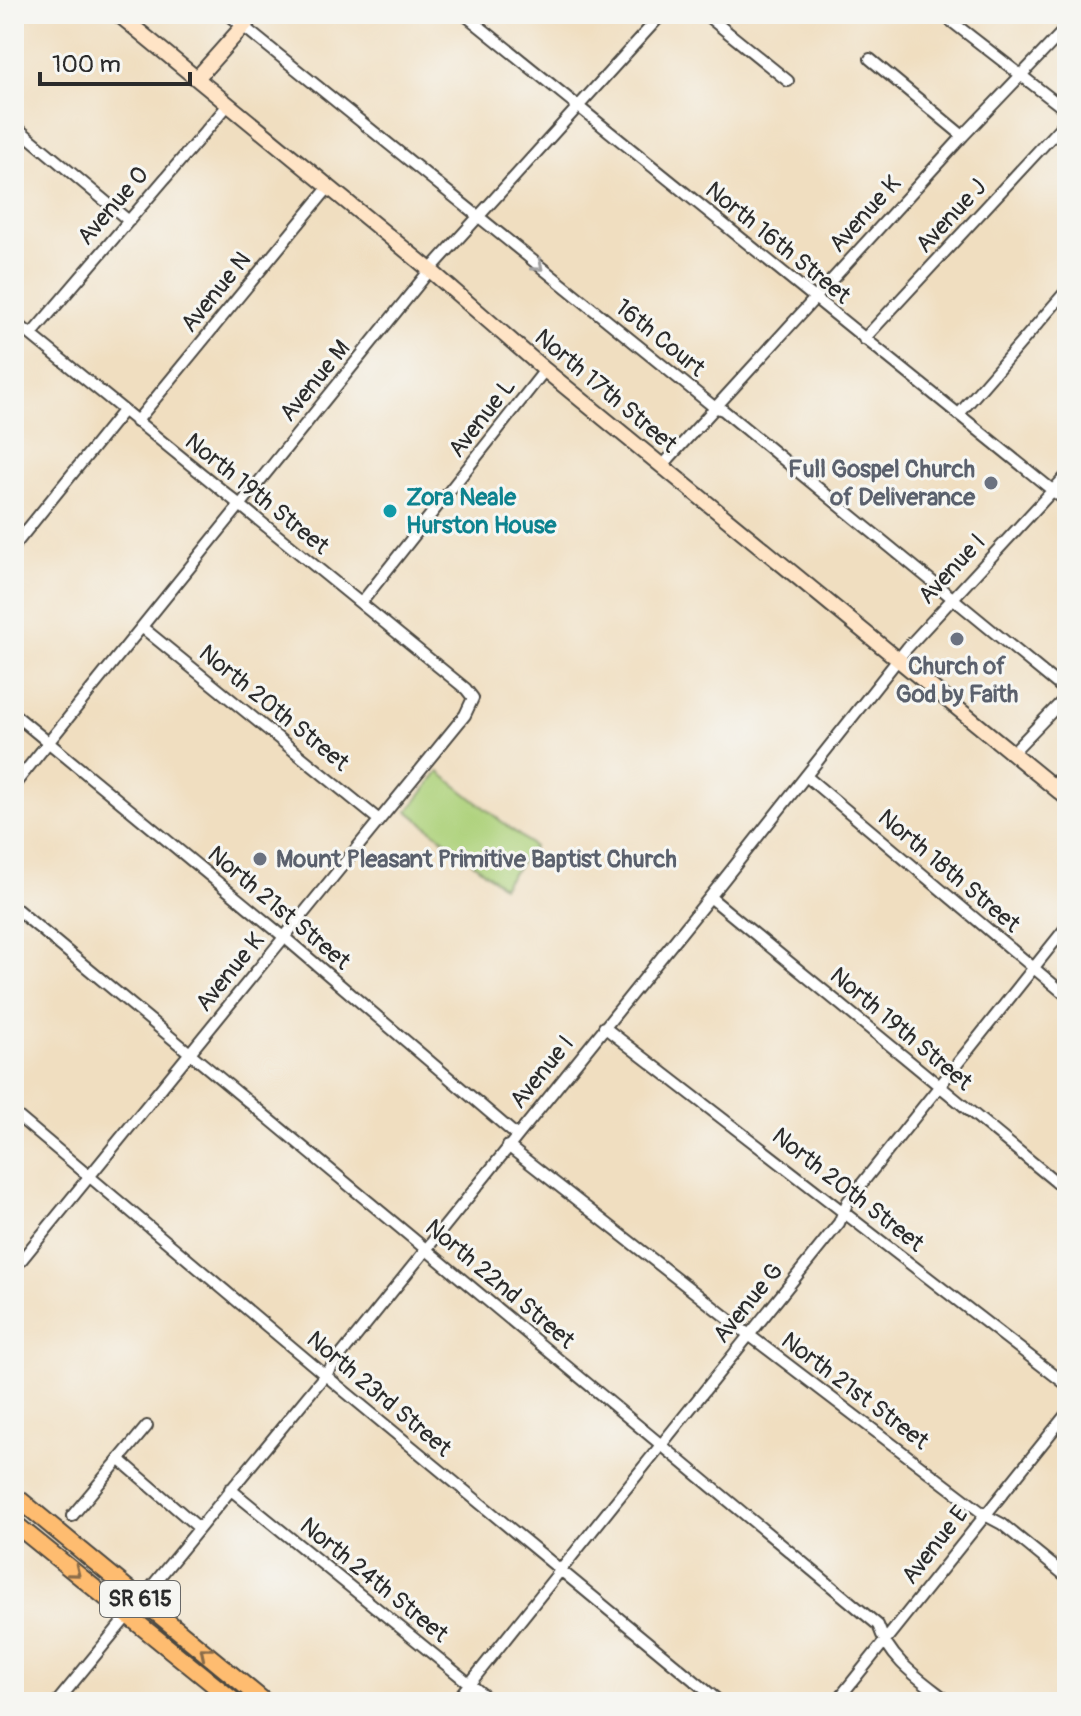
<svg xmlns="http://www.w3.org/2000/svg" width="1081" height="1716" viewBox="0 0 1081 1716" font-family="Pangolin,sans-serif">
  <rect width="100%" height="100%" fill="#f6f6f2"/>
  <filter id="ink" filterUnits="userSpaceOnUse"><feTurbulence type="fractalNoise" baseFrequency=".0125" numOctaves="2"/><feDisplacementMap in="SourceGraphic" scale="16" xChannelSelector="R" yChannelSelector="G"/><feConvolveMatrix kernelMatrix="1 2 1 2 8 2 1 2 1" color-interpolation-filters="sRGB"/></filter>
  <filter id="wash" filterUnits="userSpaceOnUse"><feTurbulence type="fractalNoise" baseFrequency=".006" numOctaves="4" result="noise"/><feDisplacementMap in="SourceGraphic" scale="32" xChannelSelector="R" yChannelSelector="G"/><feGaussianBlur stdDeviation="1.8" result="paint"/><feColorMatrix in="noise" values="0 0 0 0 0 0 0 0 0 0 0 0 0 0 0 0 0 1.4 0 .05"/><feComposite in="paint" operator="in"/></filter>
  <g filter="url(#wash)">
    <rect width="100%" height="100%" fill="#f0dec0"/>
    <path fill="#aed27b" stroke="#6c7e53" stroke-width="2" d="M439 772 534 847 502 886 408 811Z"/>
  </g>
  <g filter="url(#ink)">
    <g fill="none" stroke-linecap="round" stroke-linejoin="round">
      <defs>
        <path id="street" d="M228 14 714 407 723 410 1067 692
          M464 14 1067 502
          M705 14 788 81
          M942 14 1067 111
          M870 59 963 136
          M14 125 129 221
          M14 321 466 689 473 698 465 715 14 1269
          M31 335 228 105
          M864 339 1067 120
          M959 414 1067 290
          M136 422 328 188
          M662 466 963 136 1067 27
          M14 546 123 411
          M361 603 545 370
          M143 628 379 820
          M14 714 284 937 516 1135
          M1012 753 1067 696
          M806 776 1067 996
          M14 785 430 270 662 14
          M710 897 1067 1191
          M14 907 878 1625C890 1661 920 1679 949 1702
          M604 1027 1067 1385
          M14 1113 325 1375 720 1702
          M508 1146 749 1335 985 1515 1002 1524 1067 1577
          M119 1459 199 1528
          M230 1489 492 1702
          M72 1516 147 1426
          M57 1702 325 1375 710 897 907 648 1067 475
          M455 1702 839 1223 848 1201 1067 926
          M836 1702 1067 1413"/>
        <path id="secondary" d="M118 14 430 270 545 370 1067 798
          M197 78 254 14"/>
        <path id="primary" d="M14 1495 265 1702
          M14 1523 235 1702"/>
      </defs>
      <use href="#street" stroke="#494641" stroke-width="14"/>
      <use href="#secondary" stroke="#494641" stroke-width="18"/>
      <use href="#primary" stroke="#494641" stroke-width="20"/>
      <use href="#street" stroke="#fff" stroke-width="10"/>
      <use href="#secondary" stroke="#ffe4c6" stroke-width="14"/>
      <use href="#primary" stroke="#febc70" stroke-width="16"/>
    </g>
    <defs><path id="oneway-chevron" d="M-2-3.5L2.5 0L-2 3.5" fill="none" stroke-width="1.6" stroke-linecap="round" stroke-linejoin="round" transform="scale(2)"/></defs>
    <use stroke="#a0a0a0" href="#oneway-chevron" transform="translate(538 266) rotate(39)"/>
    <g stroke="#8a6c4a">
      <use href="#oneway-chevron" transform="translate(75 1572) rotate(39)"/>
      <use href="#oneway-chevron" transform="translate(205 1652) rotate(-140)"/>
    </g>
  </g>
  <g fill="#6b7280" stroke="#f6f6f2" stroke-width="3">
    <circle cx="991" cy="483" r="8"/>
    <circle cx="957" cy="639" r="8"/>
    <circle cx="260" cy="859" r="8"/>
  </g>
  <circle fill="#0f9aa8" stroke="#f6f6f2" stroke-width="3" cx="390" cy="511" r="8"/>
  <g text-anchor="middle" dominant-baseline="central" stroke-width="6" stroke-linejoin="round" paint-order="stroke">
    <rect fill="#f6f6f2" stroke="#686867" stroke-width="2" x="100" y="1581" width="80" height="36" rx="6"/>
    <g font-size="22" font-weight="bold" fill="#2b2b2b">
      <text x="140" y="1599">SR 615</text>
    </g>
    <g font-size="24" fill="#2b2b2b" stroke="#f6f6f2">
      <text transform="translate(113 206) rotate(-49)">Avenue O</text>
      <text transform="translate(865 214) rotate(-48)">Avenue K</text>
      <text transform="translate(951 216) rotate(-47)">Avenue J</text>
      <text transform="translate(778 243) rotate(39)">North 16th Street</text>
      <text transform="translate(216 292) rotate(-51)">Avenue N</text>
      <text transform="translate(660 338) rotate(39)">16th Court</text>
      <text transform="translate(315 381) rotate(-51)">Avenue M</text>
      <text transform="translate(606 391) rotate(40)">North 17th Street</text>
      <text transform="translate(482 418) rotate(-52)">Avenue L</text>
      <text transform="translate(257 494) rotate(39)">North 19th Street</text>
      <text transform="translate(952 569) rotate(-47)">Avenue I</text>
      <text transform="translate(274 708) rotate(39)">North 20th Street</text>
      <text transform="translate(949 871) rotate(40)">North 18th Street</text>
      <text transform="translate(279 908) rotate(40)">North 21st Street</text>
      <text transform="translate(230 972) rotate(-51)">Avenue K</text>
      <text transform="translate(901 1029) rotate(40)">North 19th Street</text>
      <text transform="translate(542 1072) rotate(-51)">Avenue I</text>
      <text transform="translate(848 1190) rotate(38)">North 20th Street</text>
      <text transform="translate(500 1284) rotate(40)">North 22nd Street</text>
      <text transform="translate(748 1303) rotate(-51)">Avenue G</text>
      <text transform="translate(855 1391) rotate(37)">North 21st Street</text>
      <text transform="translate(379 1394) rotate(40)">North 23rd Street</text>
      <text transform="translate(935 1545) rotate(-52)">Avenue E</text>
      <text transform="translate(374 1580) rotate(39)">North 24th Street</text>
    </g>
    <g font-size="24" font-weight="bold" fill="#5b616d" stroke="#f6f6f2" text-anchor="end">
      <text x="975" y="469">Full Gospel Church<tspan x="975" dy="28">of Deliverance</tspan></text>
      <text x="957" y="666" text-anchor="middle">Church of<tspan x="957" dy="28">God by Faith</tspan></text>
      <text x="276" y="859" text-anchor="start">Mount Pleasant Primitive Baptist Church</text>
    </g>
    <g font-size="24" font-weight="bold" fill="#0d838f" stroke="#f6f6f2" text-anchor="start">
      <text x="406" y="497">Zora Neale<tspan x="406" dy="28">Hurston House</tspan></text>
    </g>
  </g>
  <rect width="1081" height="1716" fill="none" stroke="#f6f6f2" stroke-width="48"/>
  <path d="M40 72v12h150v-12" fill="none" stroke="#2b2b2b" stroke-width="4"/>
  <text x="52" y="72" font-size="24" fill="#2b2b2b" stroke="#f6f6f2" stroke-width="6" paint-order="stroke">100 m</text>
</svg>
